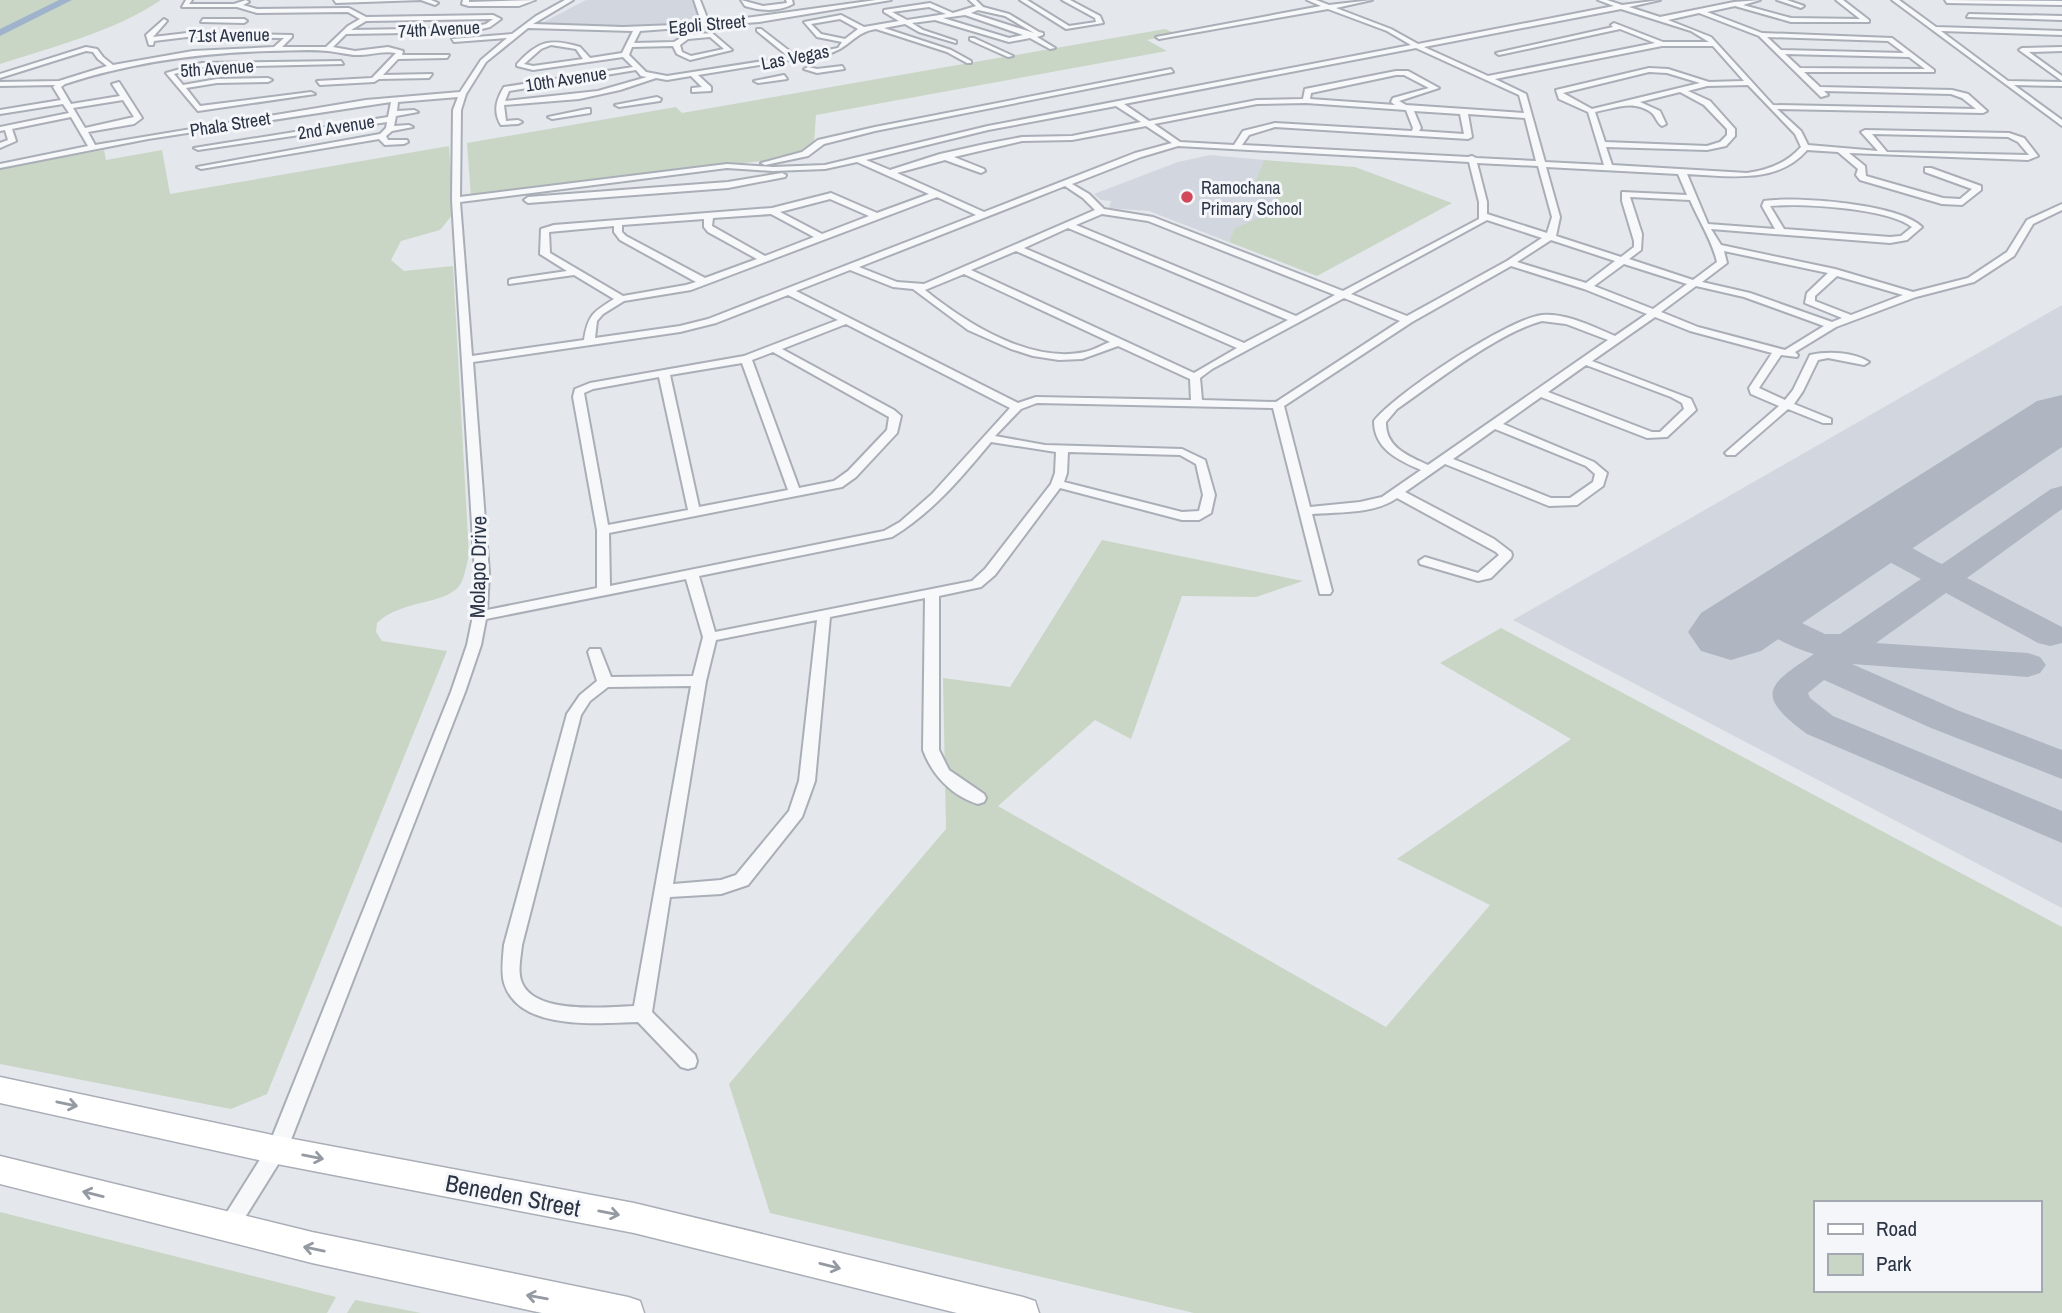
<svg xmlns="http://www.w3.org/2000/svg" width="2062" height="1313" viewBox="0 0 2062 1313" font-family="'Archivo Narrow',sans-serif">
  <rect width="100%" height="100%" fill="#e4e7ec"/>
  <path fill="#d2d6de" d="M586 0H695L702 24 604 28 542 23Z
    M1210 155 1264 160 1253 187 1273 190 1284 214 1234 229 1229 242 1149 211 1109 208 1111 201 1101 200 1094 194 1178 162Z
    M2062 305V908L1513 620Z"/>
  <path fill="#c9d6c5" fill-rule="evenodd" d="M0 0H161C113 32 55 46 0 64Z
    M1165 29 1177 34 1147 40 1167 51 816 115 814 144C785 161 754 163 721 164L471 198 467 143 676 107 682 113Z
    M449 146 453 214 440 230 401 241 391 260 404 271 453 266 469 556C466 565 465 576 461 583 450 605 401 599 377 623L376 632 382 641 447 651 267 1094 231 1109 0 1064V168L104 150 106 160 162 150 170 194Z
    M1264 160 1355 167 1452 203 1317 276 1229 242 1234 229 1267 214H1283L1273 190 1253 187Z
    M1102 540 1303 581 1256 597 1182 596 1131 739 1095 720 998 806 1386 1027 1490 905 1397 859 1571 739 1440 663 1501 628 2062 927V1313H1194L770 1213 729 1084 946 829 943 678 1010 687ZM1815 1203H2039V1290H1815Z
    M0 1212 336 1297 327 1313H0Z
    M355 1300 421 1313H347Z"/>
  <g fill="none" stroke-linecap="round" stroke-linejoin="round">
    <path fill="#9fb4cc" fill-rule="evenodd" d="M59 0H72L0 36V29Z"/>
    <path fill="#b0b6c1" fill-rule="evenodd" d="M2062 486V509L1967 578 2062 627V643L2050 646 2038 643 1946 593 1876 643 2028 653 2040 657 2046 665 2040 673 2028 677 1852 664 1957 710 2062 750V779L1931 728 1824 680 1808 693 1810 698 1833 716 2062 811V843L1807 734C1753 694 1768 685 1814 654 1791 647 1763 635 1749 614L1755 602 1767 598 1779 602 1784 612 1804 624 1825 634H1840L1921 579 1871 552 1857 550 1852 543 1857 536C1888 529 1915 551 1942 564L2051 489Z"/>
    <path fill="#b0b6c1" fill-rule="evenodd" d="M2062 395V447L1761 651 1731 660 1701 651 1688 632 1701 613 2037 401Z"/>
    <defs>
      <path id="street" d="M186 0H192L189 4H234L246 0 249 2 243 5 257 9 349 8 366 17 493 15 501 19 490 27 469 32 346 34 333 47 355 51 388 47 403 51 402 55H449L447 58 398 59 383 75 432 74 429 78 379 79 374 82 320 85 317 81 372 78 396 53C382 50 369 56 354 55 345 54 337 52 328 51 308 49 289 51 269 51 199 53 132 62 65 84L61 87 71 104 120 96 112 84 119 82 142 118 134 124 88 132 95 145 366 100 460 92 481 60 507 38 454 42 452 39 512 34 536 16 565 0H573L533 24 623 27 702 24 694 0H700L709 23 876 0H891L759 22 640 31 634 43 674 42 686 35 712 33 732 50 690 60 677 54 673 46 632 47 629 55 646 72 667 76 789 57 757 31V29H761L796 56 838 48 842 42 817 37 804 22 841 15 864 27 899 21 884 12V10L930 3 953 13 976 6 969 0H976L983 7 1009 14 1039 32 1043 33V35L1037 37 1055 48 1050 49 1030 38 1009 42 935 20 912 23 923 30 956 41V43L919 32 905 24 884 28 951 50 971 61V63H967L947 52 876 29C854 32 849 49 827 54L698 75 711 87V91L692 92V88L702 87 691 76 667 80 656 78 620 90 579 99 504 105 506 121 518 120 522 122 518 124 501 125C493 112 496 100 504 87L633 67 623 57 533 70 517 66V64C538 41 550 38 580 47L590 58 622 53 633 31 528 28 486 62 466 94 461 110 460 197 727 164 773 167 825 165 988 126 1411 45 1387 31 1328 9 1159 39 1156 37 1321 6 1307 0H1316L1329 5 1372 0 1336 8 1391 29 1418 44 1614 6 1598 0H1607L1622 5 1660 0 1629 7 1660 17 1734 2 1760 0 1743 5 1791 18 1860 19 1836 0H1843L1869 20V22H1791L1735 6 1707 12 1762 33 1892 38 1934 70V72H1804L1820 87 1952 90 1968 94 1987 111 1983 113 1777 109 1801 131 1808 145 1878 151 1861 132 1865 130 2009 133 2024 138 2038 156 2028 160 1849 153 1865 166 1866 176 1943 198 1960 199 1972 189 1925 172V168H1931L1981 186V190L1962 205 1942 204 1860 180 1856 175 1858 169 1838 152 1807 150C1777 185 1728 176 1687 174L1708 224 1775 229 1762 206 1764 201C1797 196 1899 204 1922 227L1907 240 1890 243 1711 229 1721 245 1835 269 1913 292 1968 278 2007 252 2027 220 2062 204V210L2033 224 2014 256 1974 282 1916 297 1836 327 1795 352 1798 355 1797 357 1781 355 1759 388 1785 400 1793 390 1810 355C1828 351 1854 352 1869 362L1864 365 1828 358 1818 360 1803 391 1794 404 1831 419V423H1823L1788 409 1735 455H1727L1725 453 1779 406 1751 394 1749 388 1772 353 1690 331 1655 317 1592 361 1691 399 1696 410 1667 437 1647 438 1541 397 1503 424 1594 462 1607 473 1603 486 1577 505 1549 506 1445 464 1405 492 1494 539 1511 552 1512 555 1511 558 1491 578 1478 581 1420 564 1419 561 1425 557 1478 573 1499 555 1496 552 1397 498C1375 514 1338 512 1312 514L1332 591 1330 594H1320L1273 408 1037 403 1021 409 995 436 1045 445 1182 449 1205 460 1215 495 1211 513 1199 520H1182L1060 488 995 575 981 587 939 596V750L949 770 984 794 986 798 984 802 978 804C952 796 932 775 923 750L925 598 830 617 815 781 802 817 748 885 721 894 670 897 652 1012 695 1055 697 1061 695 1067 688 1069 681 1067 638 1022C599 1023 519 1032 504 983 501 971 503 958 504 945L567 714 580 695 597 681 588 652 590 649H600L611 677 693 676 703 637 686 579 486 619 481 645 465 692 287 1150 234 1235 227 1238 220 1235 217 1228 269 1145 451 692 467 645 473 616 475 573 452 200 453 110 458 97 398 102 397 111 414 110 418 112 396 116 394 126 409 125 413 127 392 131 386 136 388 140H407L408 142 404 144 385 145 379 139 201 169 197 167 380 134 386 128 387 122 198 150 194 148 388 117 391 102 148 139 0 168V164L88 146 71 117 12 129 16 141 0 148V143L8 140 5 130 0 131V127L69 113 63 104 0 114V110L61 100 53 87 55 85 0 86V82L59 81 107 66 98 59 93 52 86 51 0 78V74L86 47 97 49 103 57 113 65 193 51 274 47 284 38 187 37 154 41 153 45H149L146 35 164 19 167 21 153 37 187 33 292 35V37L282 47H326L348 26 360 19 348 12 257 13 237 7H182ZM929 7 946 14 907 20 892 12ZM1621 9 1691 31 1709 42H1663L1614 23 1611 25 1613 27 1496 53 1499 55 1620 29 1655 43 1488 76 1424 47ZM978 10 1005 16 1034 33 971 13ZM1699 13 1759 36 1821 97 1828 95 1824 91 1951 94 1962 98 1976 109 1773 105 1711 37 1668 20ZM965 15 1023 35 1009 38 943 18ZM493 19 486 24 469 28 351 30 366 21ZM840 19 858 29 845 39 821 34 811 24ZM710 37 724 49 691 56 682 52 680 45 688 39ZM1767 37 1888 41 1904 53 1781 50ZM551 45 576 49 583 59 533 66 524 64 541 49ZM1662 46H1713L1744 81 1709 82 1668 69 1649 68 1556 90 1559 99 1588 112 1604 165 1545 162 1526 94 1495 79ZM1416 48 1519 95 1524 113 1406 105 1399 101 1439 88 1408 71H1396L1305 89 1303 99 1257 100 1149 121 1124 104ZM1785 54 1909 57 1925 69 1800 68ZM636 70 641 76 647 77 598 91 505 101 509 91ZM1649 72 1667 73 1700 83 1592 109 1563 93ZM1396 75H1404L1429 88 1393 98 1391 102 1395 105 1310 99 1311 93ZM1748 85 1795 134 1801 147C1787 163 1768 170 1747 173L1612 165 1606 147 1707 150 1726 146 1735 136V129L1710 101 1688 91 1707 86ZM1680 92 1704 105 1727 129V135L1720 142 1707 146 1605 142 1595 112C1615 108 1634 99 1652 113 1656 117 1657 123 1662 126L1666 124 1660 111 1640 102ZM123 100 134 117 85 128 73 108ZM1306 103 1406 110 1413 128 1412 131 1275 123 1243 131 1234 145 1180 142 1154 124 1257 104ZM1116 106 1141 122 1072 136 1022 137 985 144 940 154 890 170 866 160 988 130ZM1414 111 1460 114 1464 134 1419 131 1421 128ZM1468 114 1525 118 1536 161 1476 158 1472 156 1468 157 1242 145 1249 135 1275 127 1468 139 1472 137ZM1146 126 1172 143 1135 153 984 212 897 173 945 160 981 173 985 171 984 169 954 157 1022 141 1072 140ZM1872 134 2008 137 2018 142 2029 155 1887 152ZM1178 146 1469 162 1479 202V219L1343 291 1153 217 1104 209 1089 194 1072 184 1141 157ZM857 162 929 194 877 213 831 193 772 208 554 225 541 229 540 254 567 271 512 279 509 280V284L574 275 614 299C593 312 588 315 584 340L472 356 460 202 727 168 773 171 825 169ZM1477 163 1538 166 1552 217 1547 233 1487 214V202ZM1546 167 1678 174 1687 195 1622 192V201L1634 241V247L1621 257 1556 236 1560 217ZM1065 186 1083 198 1095 210 924 284 897 282 859 267ZM937 197 976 215 708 319 680 326 595 338 597 321 603 314 624 301 691 290ZM1630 197 1690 200C1699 221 1712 240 1717 262L1693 280 1629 259 1641 250 1642 234ZM830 199 869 216 822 234 780 212ZM1770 206C1802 203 1888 208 1912 227L1901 236 1890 237 1784 229ZM771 214 814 237 765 256 712 226 713 218ZM1102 214 1148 221 1335 295 1296 316 1076 225ZM704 219V227L708 232 757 259 705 278 626 236 622 232V225ZM1487 220 1542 238 1507 261 1407 316 1351 294ZM614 226V232L620 240 696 282 686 285 623 296 550 253 549 232ZM1068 228 1288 320 1244 343 1024 248ZM1551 240 1615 261 1586 283 1517 262ZM1016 251 1237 348 1194 373 971 270ZM1724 251 1828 273 1807 293 1805 303 1842 318 1832 322 1750 293 1702 282 1727 263ZM1624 264 1687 284 1653 309 1594 286ZM1511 266 1584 289 1647 314 1615 336C1593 327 1567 313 1542 315 1508 319 1396 393 1374 421 1374 449 1398 460 1421 470L1382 497 1360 502 1310 507 1284 406 1412 322ZM850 270 893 287 913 289 968 330 1011 349 1033 356 1059 360 1082 359 1118 346 1190 379 1191 400 1036 397 1018 403 796 291ZM964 274 1110 342C1102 345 1094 350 1085 352 1030 364 966 323 925 290ZM1837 276 1903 295 1851 315 1815 301V296ZM1696 286 1744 297 1824 326 1785 350 1698 327 1661 312ZM788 295 838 320 744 356 590 383 575 389 573 397 597 530V588L487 610 489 573 473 362 680 332 716 323ZM1344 298 1400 321 1276 402 1202 400 1200 378 1212 369ZM1542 321 1566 324 1608 340 1428 465C1408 456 1385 447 1386 422L1397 409C1436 382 1497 333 1542 321ZM846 324 1010 408 932 494 900 522 884 531 610 586 609 533 842 487 856 477 897 433 901 416 894 410 782 349ZM773 352 889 417 887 430 848 471 834 481 799 488 752 360ZM742 363 788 490 699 507 670 375ZM1586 365 1671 397 1682 403 1684 409 1660 432H1652L1548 392ZM659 377 688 510 608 525 584 393 593 389ZM1495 429 1586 466 1595 474 1593 482 1570 498H1551L1453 459ZM991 442 1056 452 1055 473 1051 484 985 569 972 581 715 632 699 576 892 537C932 513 961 478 991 442ZM1068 452 1180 455 1196 464 1203 495 1199 511 1182 512 1064 482 1067 473ZM817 620 799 781 789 811 736 875 721 880 673 884 706 681 716 640ZM691 686 634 1006C606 1007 536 1015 522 983 517 972 521 956 522 945L581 715 590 701 608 687Z
        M334 0H431L438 3 435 5 421 0 336 3Z
        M463 0H469V2L535 0 519 6H469L462 4Z
        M741 0 763 6 787 3 786 0H792L793 4C778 12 761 11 745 6Z
        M1020 0H1027L1069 26 1096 22 1095 18 1062 0H1070L1100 16 1103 23 1066 29Z
        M1777 0H1787L1804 6 1801 8Z
        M1892 0H1899L1936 27 2062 31V35L1941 31 2008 81 2062 82V86L2014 85 2062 120V126Z
        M1945 0 2062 1V5L1947 3Z
        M1969 14 2062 16V20L1967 17Z
        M203 19H244L247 21 244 23 201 22Z
        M970 38H974L1013 56 1008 57 970 40Z
        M2062 47V51L2029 52 2062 76V81L2019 50 2022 48Z
        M341 61 343 64 202 67 174 74 183 85 217 79 268 78 272 80 268 82 217 83 186 88 200 106 311 92 315 94 198 111 166 73 202 63Z
        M842 66 844 69 817 73 804 69 808 67 817 69Z
        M1171 69 1173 72 875 131 824 144 808 156 765 165 761 163 802 152 818 140 875 127Z
        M784 75 787 79 758 83 754 81Z
        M657 97 661 99 660 101 619 107 615 105Z
        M587 109H590V113L552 119 548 117Z
        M782 173 786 175 785 177 728 188 528 203 524 200 528 197 728 182Z"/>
      <path id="secondary" d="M0 1077 277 1136 634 1203 1023 1297 1035 1301 1039 1313H957L634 1233 277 1164 0 1103Z
        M0 1156 312 1232 628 1297 640 1301 644 1313H542L312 1263 0 1184Z"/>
    </defs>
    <use href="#street" stroke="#a9aeb7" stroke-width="4"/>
    <use href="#secondary" stroke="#a9aeb7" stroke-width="3"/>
    <use href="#street" fill="#f7f8fa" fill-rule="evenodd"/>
    <use href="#secondary" fill="#fff" fill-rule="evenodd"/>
  </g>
  <defs><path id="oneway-shaft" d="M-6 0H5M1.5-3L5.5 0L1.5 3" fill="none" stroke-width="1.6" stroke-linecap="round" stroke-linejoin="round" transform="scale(1.75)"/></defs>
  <g stroke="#959aa2">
    <use href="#oneway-shaft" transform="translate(67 1104) rotate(12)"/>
    <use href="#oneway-shaft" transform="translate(313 1157) rotate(11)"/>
    <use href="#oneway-shaft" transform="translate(93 1194) rotate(-166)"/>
    <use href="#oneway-shaft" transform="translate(609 1213) rotate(11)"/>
    <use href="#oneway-shaft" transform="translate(314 1249) rotate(-168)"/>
    <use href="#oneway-shaft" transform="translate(830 1266) rotate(14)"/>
    <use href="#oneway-shaft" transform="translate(537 1297) rotate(-170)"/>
  </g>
  <circle fill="#d1495b" stroke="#f4f6f9" stroke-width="2.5" cx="1187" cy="197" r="7"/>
  <g text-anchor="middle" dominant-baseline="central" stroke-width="6" stroke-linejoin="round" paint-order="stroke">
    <g font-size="18" fill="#2b3445" stroke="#f4f6f9">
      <text transform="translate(707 24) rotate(-5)">Egoli Street</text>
      <text transform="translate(439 29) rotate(-3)">74th Avenue</text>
      <text transform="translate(229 35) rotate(-1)">71st Avenue</text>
      <text transform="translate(795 57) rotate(-11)">Las Vegas</text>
      <text transform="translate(217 68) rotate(-4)">5th Avenue</text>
      <text transform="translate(566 79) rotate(-9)">10th Avenue</text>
      <text transform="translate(230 124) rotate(-9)">Phala Street</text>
      <text transform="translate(336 127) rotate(-9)">2nd Avenue</text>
    </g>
    <g font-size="18" fill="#2b3445" stroke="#f4f6f9" text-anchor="start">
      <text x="1201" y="187">Ramochana<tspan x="1201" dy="21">Primary School</tspan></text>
    </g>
    <g font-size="21" fill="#2b3445" stroke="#f4f6f9">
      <text transform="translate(478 567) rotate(-89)">Molapo Drive</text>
    </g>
    <g font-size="24" fill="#2b3445" stroke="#f4f6f9">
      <text transform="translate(513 1195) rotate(11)">Beneden Street</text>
    </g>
  </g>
  <rect x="1814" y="1201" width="228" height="91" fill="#f4f6f9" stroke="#a4a8b1" stroke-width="2"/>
  <rect x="1828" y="1224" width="35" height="10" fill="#ffffff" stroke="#a4a8b1" stroke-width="2"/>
  <text x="1876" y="1236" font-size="21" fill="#2b3445">Road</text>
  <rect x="1828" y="1254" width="35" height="21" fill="#c9d6c5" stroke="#a4a8b1" stroke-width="2"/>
  <text x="1876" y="1271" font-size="21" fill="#2b3445">Park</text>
</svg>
